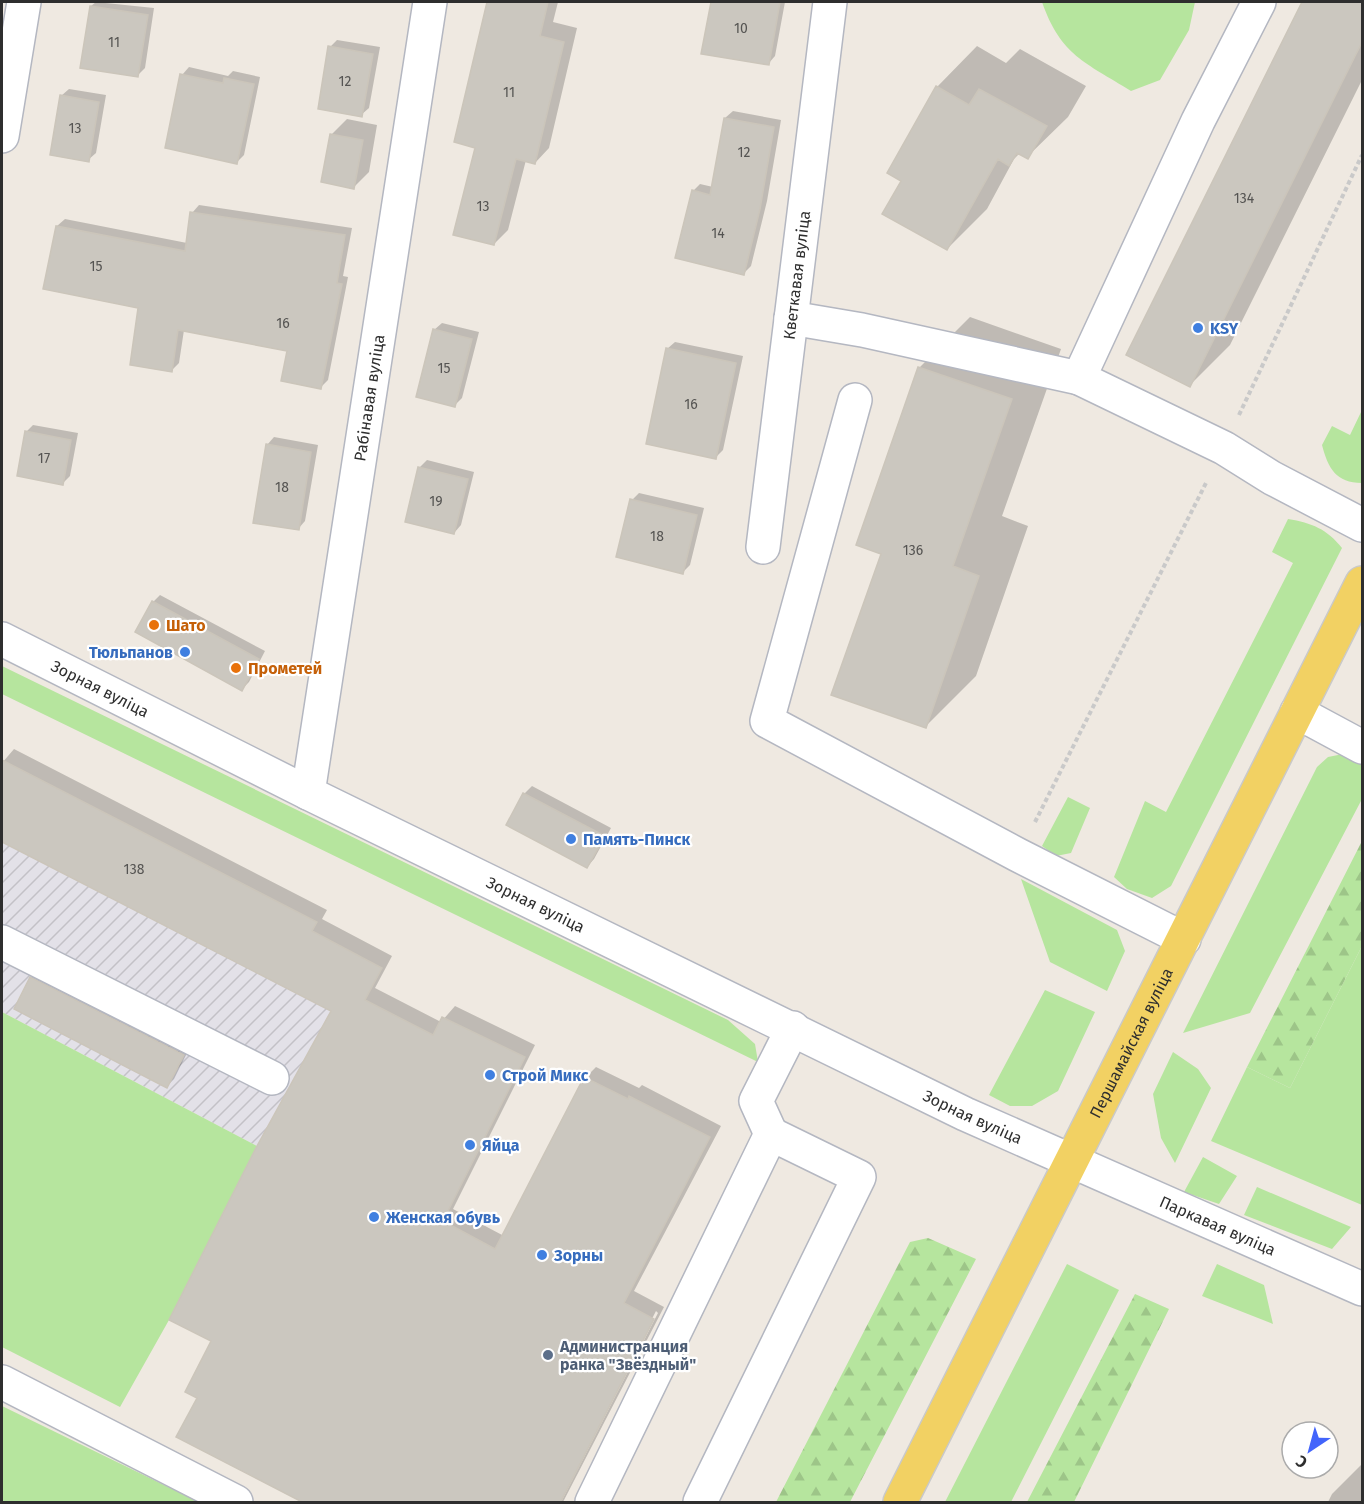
<svg xmlns="http://www.w3.org/2000/svg" width="1364" height="1504" viewBox="0 0 1364 1504" font-family="'Fira Sans',sans-serif">
  <defs>
    <pattern id="industrial-furrows" width="10" height="10" patternUnits="userSpaceOnUse" patternTransform="scale(1.5)"><rect width="10" height="10" fill="#e3e1e8"/><path d="M-1 1l2-2M0 10L10 0M9 11l2-2" fill="none" stroke="#c3c1c7"/></pattern>
    <pattern id="forest-firs" width="22" height="20" patternUnits="userSpaceOnUse" patternTransform="scale(1.5)"><rect width="22" height="20" fill="#b6e59e"/><path d="M5 1l3.5 6h-7zM16 11l3.5 6h-7z" fill="#9dc588"/></pattern>
  </defs>
  <rect width="100%" height="100%" fill="#efe9e1"/>
  <path fill="url(#industrial-furrows)" d="M2 760 266 897 312 931 361 957 257 1146 2 1012Z"/>
  <path fill="#b6e59e" d="M1042 2H1195L1189 30 1160 80 1131 91C1085 62 1061 56 1042 2Z
    M1362 410V483C1336 483 1328 468 1322 445L1332 426 1350 435Z
    M1288 519C1312 523 1327 529 1342 548L1171 886 1152 898 1127 889 1114 877 1145 801 1166 812 1293 563 1272 552Z
    M2 666 728 1020 755 1044 758 1062 2 694Z
    M1343 754 1362 762V799L1250 1013 1183 1033 1317 767 1328 757Z
    M1068 797 1090 808 1071 853 1056 856 1042 846Z
    M1021 879 1117 930 1125 951 1107 991 1050 962Z
    M1362 946V1205L1211 1141 1247 1067 1290 1088Z
    M1045 990 1095 1012 1058 1091 1032 1106H1010L989 1095Z
    M2 1012 257 1146 169 1320 120 1407 2 1347Z
    M1173 1052 1198 1069 1211 1088 1175 1163 1161 1138 1153 1094Z
    M1203 1157 1237 1176 1219 1204 1184 1192Z
    M1257 1187 1351 1227 1332 1249 1244 1215Z
    M1067 1264 1119 1290 1011 1502H945Z
    M1217 1264 1264 1285 1273 1324 1202 1296Z
    M2 1406 199 1502H2Z"/>
  <path fill="url(#forest-firs)" d="M1362 841V946L1290 1088 1247 1067Z
    M928 1238 976 1259 850 1502H776L910 1242Z
    M1135 1294 1169 1309 1074 1502H1027Z"/>
  <path fill="#0003" d="M96 2 154 8 145 68 137 76 91 6Z
    M488 2H558L553 22 577 28 549 148 535 163 526 160 508 230 494 244 477 147 455 141Z
    M712 2H785L775 56 768 64 703 52Z
    M1304 2H1362V80L1230 345 1190 385 1128 354Z
    M337 40 380 47 369 108 361 115 330 47Z
    M977 46 1006 63 1020 49 1086 86 1068 117 1027 157 1020 153 1014 159 987 209 947 249 903 180 937 87Z
    M189 67 228 76 233 71 260 77 244 155 237 162 182 75Z
    M69 89 106 95 96 153 88 160 61 96Z
    M733 111 781 120 767 201 751 266 744 273 693 191 700 184 713 187 725 118Z
    M347 119 377 125 369 172 353 188 331 135Z
    M199 205 352 228 343 276 348 277 328 380 321 387 289 350 184 330 179 363 172 370 139 307 57 226 65 219 187 243 192 213Z
    M970 317 1061 349 1002 516 1028 526 976 676 926 726 883 553 919 368Z
    M442 323 479 332 462 398 454 406 434 330Z
    M675 342 743 356 723 450 716 457 667 349Z
    M33 425 78 433 70 476 63 483 26 432Z
    M274 437 318 445 305 521 298 529 267 445Z
    M427 460 474 472 461 525 454 533 419 468Z
    M639 493 704 508 690 565 683 572 632 500Z
    M160 595 265 651 249 682 242 689 153 602Z
    M14 749 327 910 322 919 392 956 375 988 441 1022 455 1006 535 1045 453 1209 504 1236 585 1078 596 1067 639 1088 642 1085 721 1126 634 1291 664 1307 563 1502H561L658 1313 656 1311 557 1502 199 1398 213 1341 333 1011 2 840V763Z
    M532 786 611 828 594 859 587 867 508 824 524 794Z
    M39 971 190 1047 174 1079 167 1086 31 978Z
    M1362 1464V1502H1328L1332 1494Z"/>
  <path fill="#cbc7bf" stroke="#cbc5ba" stroke-width="1.5" d="M487 2H548L540 36 564 42 535 164 516 159 494 245 453 235 475 148 454 142Z
    M711 2H780L769 65 701 54Z
    M1302 2H1362V42L1190 387 1126 355Z
    M90 6 148 15 138 77 80 68Z
    M328 46 373 54 362 117 318 109Z
    M180 74 223 83 224 78 254 84 237 164 165 148Z
    M936 86 969 105 979 89 1047 126 1028 159 1017 153 1009 166 998 159 947 250 882 214 901 181 887 173Z
    M60 95 99 102 89 162 50 155Z
    M724 118 774 127 760 209 744 275 675 258 692 190 710 195Z
    M330 134 363 140 354 189 321 182Z
    M190 212 345 235 337 283 342 284 321 389 281 381 287 351 178 330 172 372 130 365 138 308 43 289 56 226 185 251Z
    M433 329 472 339 455 407 416 397Z
    M666 348 736 363 716 459 646 444Z
    M918 367 1012 399 953 566 979 576 926 728 831 695 881 554 856 545Z
    M25 431 71 440 63 485 17 476Z
    M266 444 311 452 299 530 253 523Z
    M418 467 468 479 454 534 405 522Z
    M630 499 697 515 683 574 616 557Z
    M152 601 259 659 242 691 135 632Z
    M2 760 317 922 312 931 382 968 365 1000 433 1035 442 1017 525 1057 443 1221 495 1249 584 1077 628 1099 629 1096 710 1137 624 1303 654 1319 560 1503H304L176 1437 197 1398 185 1392 211 1341 169 1320 257 1146 331 1011 2 842Z
    M523 793 605 836 587 868 506 825Z
    M30 977 184 1055 167 1088 14 1009Z"/>
  <g fill="none" stroke-linecap="round" stroke-linejoin="round">
    <defs>
      <g id="minor">
        <path d="M1259 2 1198 121 1079 378 1224 448 1272 478 1362 525"/>
        <path d="M2 136 24 2"/>
        <path d="M791 318 862 330 1079 378"/>
        <path d="M855 400 767 721 1018 855 1184 939"/>
        <path id="s1" d="M763 547 830 2"/>
        <path id="s2" d="M2 639 308 793 965 1114 1362 1289"/>
        <path d="M1297 712 1362 747"/>
        <path id="s3" d="M308 793 430 2"/>
        <path d="M2 942 272 1078"/>
        <path d="M771 1134 756 1101 793 1028"/>
        <path d="M2 1382 236 1502"/>
        <path d="M592 1502 771 1134 859 1177 700 1502"/>
      </g>
      <g id="major">
        <path id="s4" d="M900 1502 1362 583"/>
      </g>
    </defs>
    <use href="#minor" stroke="#b4b7c1" stroke-width="36"/>
    <use href="#major" stroke="#c9c9c9" stroke-width="36"/>
    <path stroke="#c9c9c9" stroke-width="4" stroke-dasharray="4.5 3" stroke-linecap="butt" d="M1239 415 1362 155
      M1035 822 1207 481"/>
    <use href="#minor" stroke="#fff" stroke-width="33"/>
    <use href="#major" stroke="#f2d163" stroke-width="33"/>
  </g>
  <g fill="#3f7fe0" stroke="#fff" stroke-width="2">
    <circle cx="1198" cy="328" r="6"/>
    <circle cx="185" cy="652" r="6"/>
    <circle cx="571" cy="839" r="6"/>
    <circle cx="490" cy="1075" r="6"/>
    <circle cx="470" cy="1145" r="6"/>
    <circle cx="374" cy="1217" r="6"/>
    <circle cx="542" cy="1255" r="6"/>
  </g>
  <g fill="#e8710a" stroke="#fff" stroke-width="2">
    <circle cx="154" cy="625" r="6"/>
    <circle cx="236" cy="668" r="6"/>
  </g>
  <circle fill="#5c6f8a" stroke="#fff" stroke-width="2" cx="548" cy="1355" r="6"/>
  <g text-anchor="middle" dominant-baseline="central" stroke-width="4.5" stroke-linejoin="round" paint-order="stroke">
    <g font-size="14" fill="#555452">
      <text x="741" y="28">10</text>
      <text x="114" y="42">11</text>
      <text x="345" y="81">12</text>
      <text x="509" y="92">11</text>
      <text x="75" y="128">13</text>
      <text x="744" y="152">12</text>
      <text x="1244" y="198">134</text>
      <text x="483" y="206">13</text>
      <text x="718" y="233">14</text>
      <text x="96" y="266">15</text>
      <text x="283" y="323">16</text>
      <text x="444" y="368">15</text>
      <text x="691" y="404">16</text>
      <text x="44" y="458">17</text>
      <text x="282" y="487">18</text>
      <text x="436" y="501">19</text>
      <text x="657" y="536">18</text>
      <text x="913" y="550">136</text>
      <text x="134" y="869">138</text>
    </g>
    <g font-size="16" fill="#2e2e2e" stroke="#fff">
      <text stroke="none"><textPath href="#s1" startOffset="274">Кветкавая вуліца</textPath></text>
      <text stroke="none"><textPath href="#s3" startOffset="400">Рабінавая вуліца</textPath></text>
      <text stroke="none"><textPath href="#s2" startOffset="110">Зорная вуліца</textPath></text>
      <text stroke="none"><textPath href="#s2" startOffset="596">Зорная вуліца</textPath></text>
      <text stroke="none"><textPath href="#s4" startOffset="514">Першамайская вуліца</textPath></text>
      <text stroke="none"><textPath href="#s2" startOffset="1082">Зорная вуліца</textPath></text>
      <text stroke="none"><textPath href="#s2" startOffset="1350">Паркавая вуліца</textPath></text>
    </g>
    <g font-size="16" font-weight="bold" fill="#366cbe" stroke="#fff" text-anchor="start">
      <text x="1210" y="328">KSY</text>
      <text x="173" y="652" text-anchor="end">Тюльпанов</text>
      <text x="583" y="839">Память-Пинск</text>
      <text x="502" y="1075">Строй Микс</text>
      <text x="482" y="1145">Яйца</text>
      <text x="386" y="1217">Женская обувь</text>
      <text x="554" y="1255">Зорны</text>
    </g>
    <g font-size="16" font-weight="bold" fill="#c56008" stroke="#fff" text-anchor="start">
      <text x="166" y="625">Шато</text>
      <text x="248" y="668">Прометей</text>
    </g>
    <g font-size="16" font-weight="bold" fill="#4e5e75" stroke="#fff" text-anchor="start">
      <text x="560" y="1346">Администранция<tspan x="560" dy="18">ранка "Звёздный"</tspan></text>
    </g>
  </g>
  <rect width="1364" height="1504" fill="none" stroke="#2e2e2e" stroke-width="6"/>
  <g transform="translate(1310 1450) rotate(216)"><circle r="28" fill="#ffffff" stroke="#ababab" stroke-width="1.5"/>
  <path d="M0-4.5L10 22L0 15L-10 22Z" fill="#4264fb"/>
  <text y="-9" font-size="16" font-weight="bold" text-anchor="middle" fill="#2e2e2e">С</text>
  </g>
</svg>
